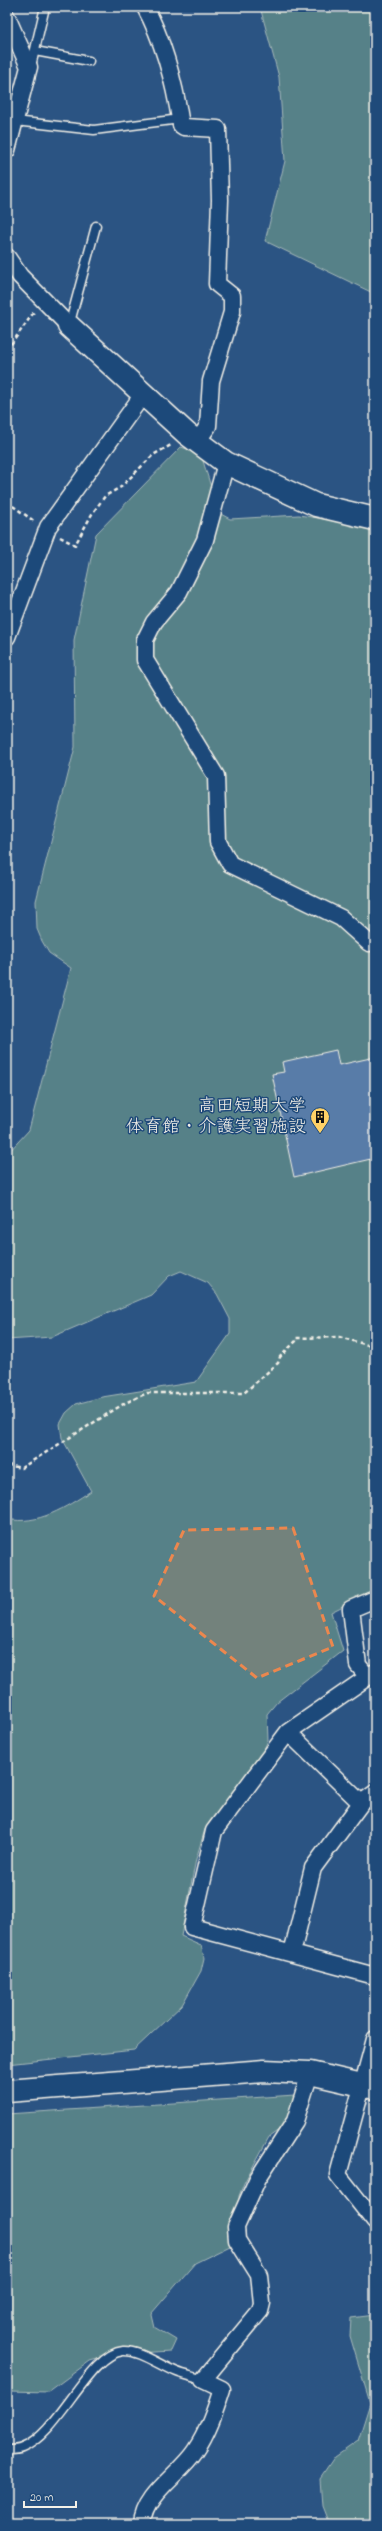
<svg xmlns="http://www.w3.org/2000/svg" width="382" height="2531" viewBox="0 0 382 2531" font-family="'Indie Flower','Klee One',sans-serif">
  <rect width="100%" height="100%" fill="#2b5483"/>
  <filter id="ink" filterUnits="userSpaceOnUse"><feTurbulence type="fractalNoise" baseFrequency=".025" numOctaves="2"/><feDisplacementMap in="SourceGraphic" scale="8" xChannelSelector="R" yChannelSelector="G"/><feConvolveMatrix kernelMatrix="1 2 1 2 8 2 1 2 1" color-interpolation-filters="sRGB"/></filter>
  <g filter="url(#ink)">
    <path fill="#578188" stroke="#a6b9b8" d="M260 7H375V294L265 241 285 161 279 77Z
      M181 447 193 451 203 461 219 513 230 519 299 515 375 527V1590L331 1612 343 1651 277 1702 267 1714 268 1740 263 1752 205 1829 196 1859 181 1936 201 1945 204 1958 201 1971 182 2005 134 2050 7 2064V1519C38 1526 66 1507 91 1491L62 1438 60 1424 66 1413 76 1404 102 1397 196 1382 230 1334V1319L217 1294 208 1283 181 1271 169 1276 151 1295 52 1337 7 1340V1154L29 1130 71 968 49 953 42 941 37 929 36 901 75 747 74 640 96 534Z
      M295 2095 291 2121 269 2137 244 2183 239 2196 241 2222 230 2246 195 2263 151 2314 154 2327 176 2340 171 2351 116 2354 90 2361 48 2392 10 2391 7 2386V2114Z
      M375 2315V2524H329L322 2506 320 2479 335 2457 358 2441 370 2403 350 2336 351 2318Z"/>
    <path fill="#597ba8" stroke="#f4f1e8" d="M336 1050 339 1065 375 1057V1158L294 1177 272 1074 284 1072 282 1062Z"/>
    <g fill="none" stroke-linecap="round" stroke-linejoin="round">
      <defs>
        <path id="lane" d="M35 51 89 61
          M29 66 32 62 45 7
          M15 121 94 130 180 119
          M69 326 96 226
          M7 2450C12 2450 18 2450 22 2448 59 2434 89 2354 123 2351 140 2350 161 2366 177 2372 185 2375 194 2377 203 2380"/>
        <path id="street" d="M145 7C164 42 175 86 181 125L184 127 218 129 220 200 217 284 232 296V312L211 381 208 426 197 442
          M7 17 29 67 7 150
          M7 257 20 276 69 326
          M226 463 205 540 179 592 154 622 145 640V660L216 776 218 842 230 864 341 918 369 943
          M7 637 48 527 144 393
          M375 1672 288 1732 214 1831 192 1927 375 1976
          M368 1677 358 1665 351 1609 375 1599
          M288 1732 361 1803
          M292 1953 313 1868 361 1803 375 1793
          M375 2039 338 2175 375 2222
          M142 2524C144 2494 179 2475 195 2451 208 2432 215 2411 222 2389L203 2380 260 2311 262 2303 259 2275 237 2240 236 2227 258 2178 295 2121 310 2073"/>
        <path id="secondary" d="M69 326 187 434 226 463 316 505 375 519
          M7 2091 264 2071 310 2073 375 2088"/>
      </defs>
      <use href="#lane" stroke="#f4f1e8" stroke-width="11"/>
      <use href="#street" stroke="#f4f1e8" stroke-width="19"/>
      <use href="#secondary" stroke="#f4f1e8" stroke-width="25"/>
      <path stroke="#f4f1e8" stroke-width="2.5" stroke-dasharray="4 3" stroke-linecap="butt" d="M7 350 34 312
        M7 502 34 521
        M60 537 75 545 92 514 105 496 121 487 153 455 171 445
        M7 1465 21 1468 125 1403 147 1393H244L278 1363 280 1357 296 1341V1338L339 1337 375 1347"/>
      <use href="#lane" stroke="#1f4a7a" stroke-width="8"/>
      <use href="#street" stroke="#1f4a7a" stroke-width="16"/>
      <use href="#secondary" stroke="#1f4a7a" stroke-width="22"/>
    </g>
  </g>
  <path fill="#ec874e" fill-opacity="0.2" stroke="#ec874e" stroke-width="3" stroke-dasharray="8 5" stroke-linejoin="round" d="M293 1528 333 1647 257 1678 154 1596 184 1530Z"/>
  <defs>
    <symbol id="building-pin" viewBox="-11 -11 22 30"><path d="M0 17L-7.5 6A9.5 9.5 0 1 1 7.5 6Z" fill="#ffd166" stroke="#1f4a7a"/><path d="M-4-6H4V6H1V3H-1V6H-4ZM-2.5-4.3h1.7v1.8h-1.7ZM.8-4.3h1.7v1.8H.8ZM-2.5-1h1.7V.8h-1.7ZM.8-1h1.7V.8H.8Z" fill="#111"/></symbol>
  </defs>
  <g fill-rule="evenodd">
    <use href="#building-pin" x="309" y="1106" width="22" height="30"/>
  </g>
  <g text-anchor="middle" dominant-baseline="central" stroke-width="3" stroke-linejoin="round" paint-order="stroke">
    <g font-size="18" fill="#f4f1e8" stroke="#1f4a7a" text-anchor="end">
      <text x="306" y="1107">高田短期大学<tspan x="306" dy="21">体育館・介護実習施設</tspan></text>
    </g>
  </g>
  <rect width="382" height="2531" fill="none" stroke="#1f4a7a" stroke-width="24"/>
  <rect x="12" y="12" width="358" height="2507" fill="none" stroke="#f4f1e8" stroke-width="1.5" filter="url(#ink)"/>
  <path d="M24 2501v6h52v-6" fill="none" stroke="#f4f1e8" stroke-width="2"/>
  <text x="30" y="2501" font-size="12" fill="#f4f1e8" stroke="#1f4a7a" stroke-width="3" paint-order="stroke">20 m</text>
</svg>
